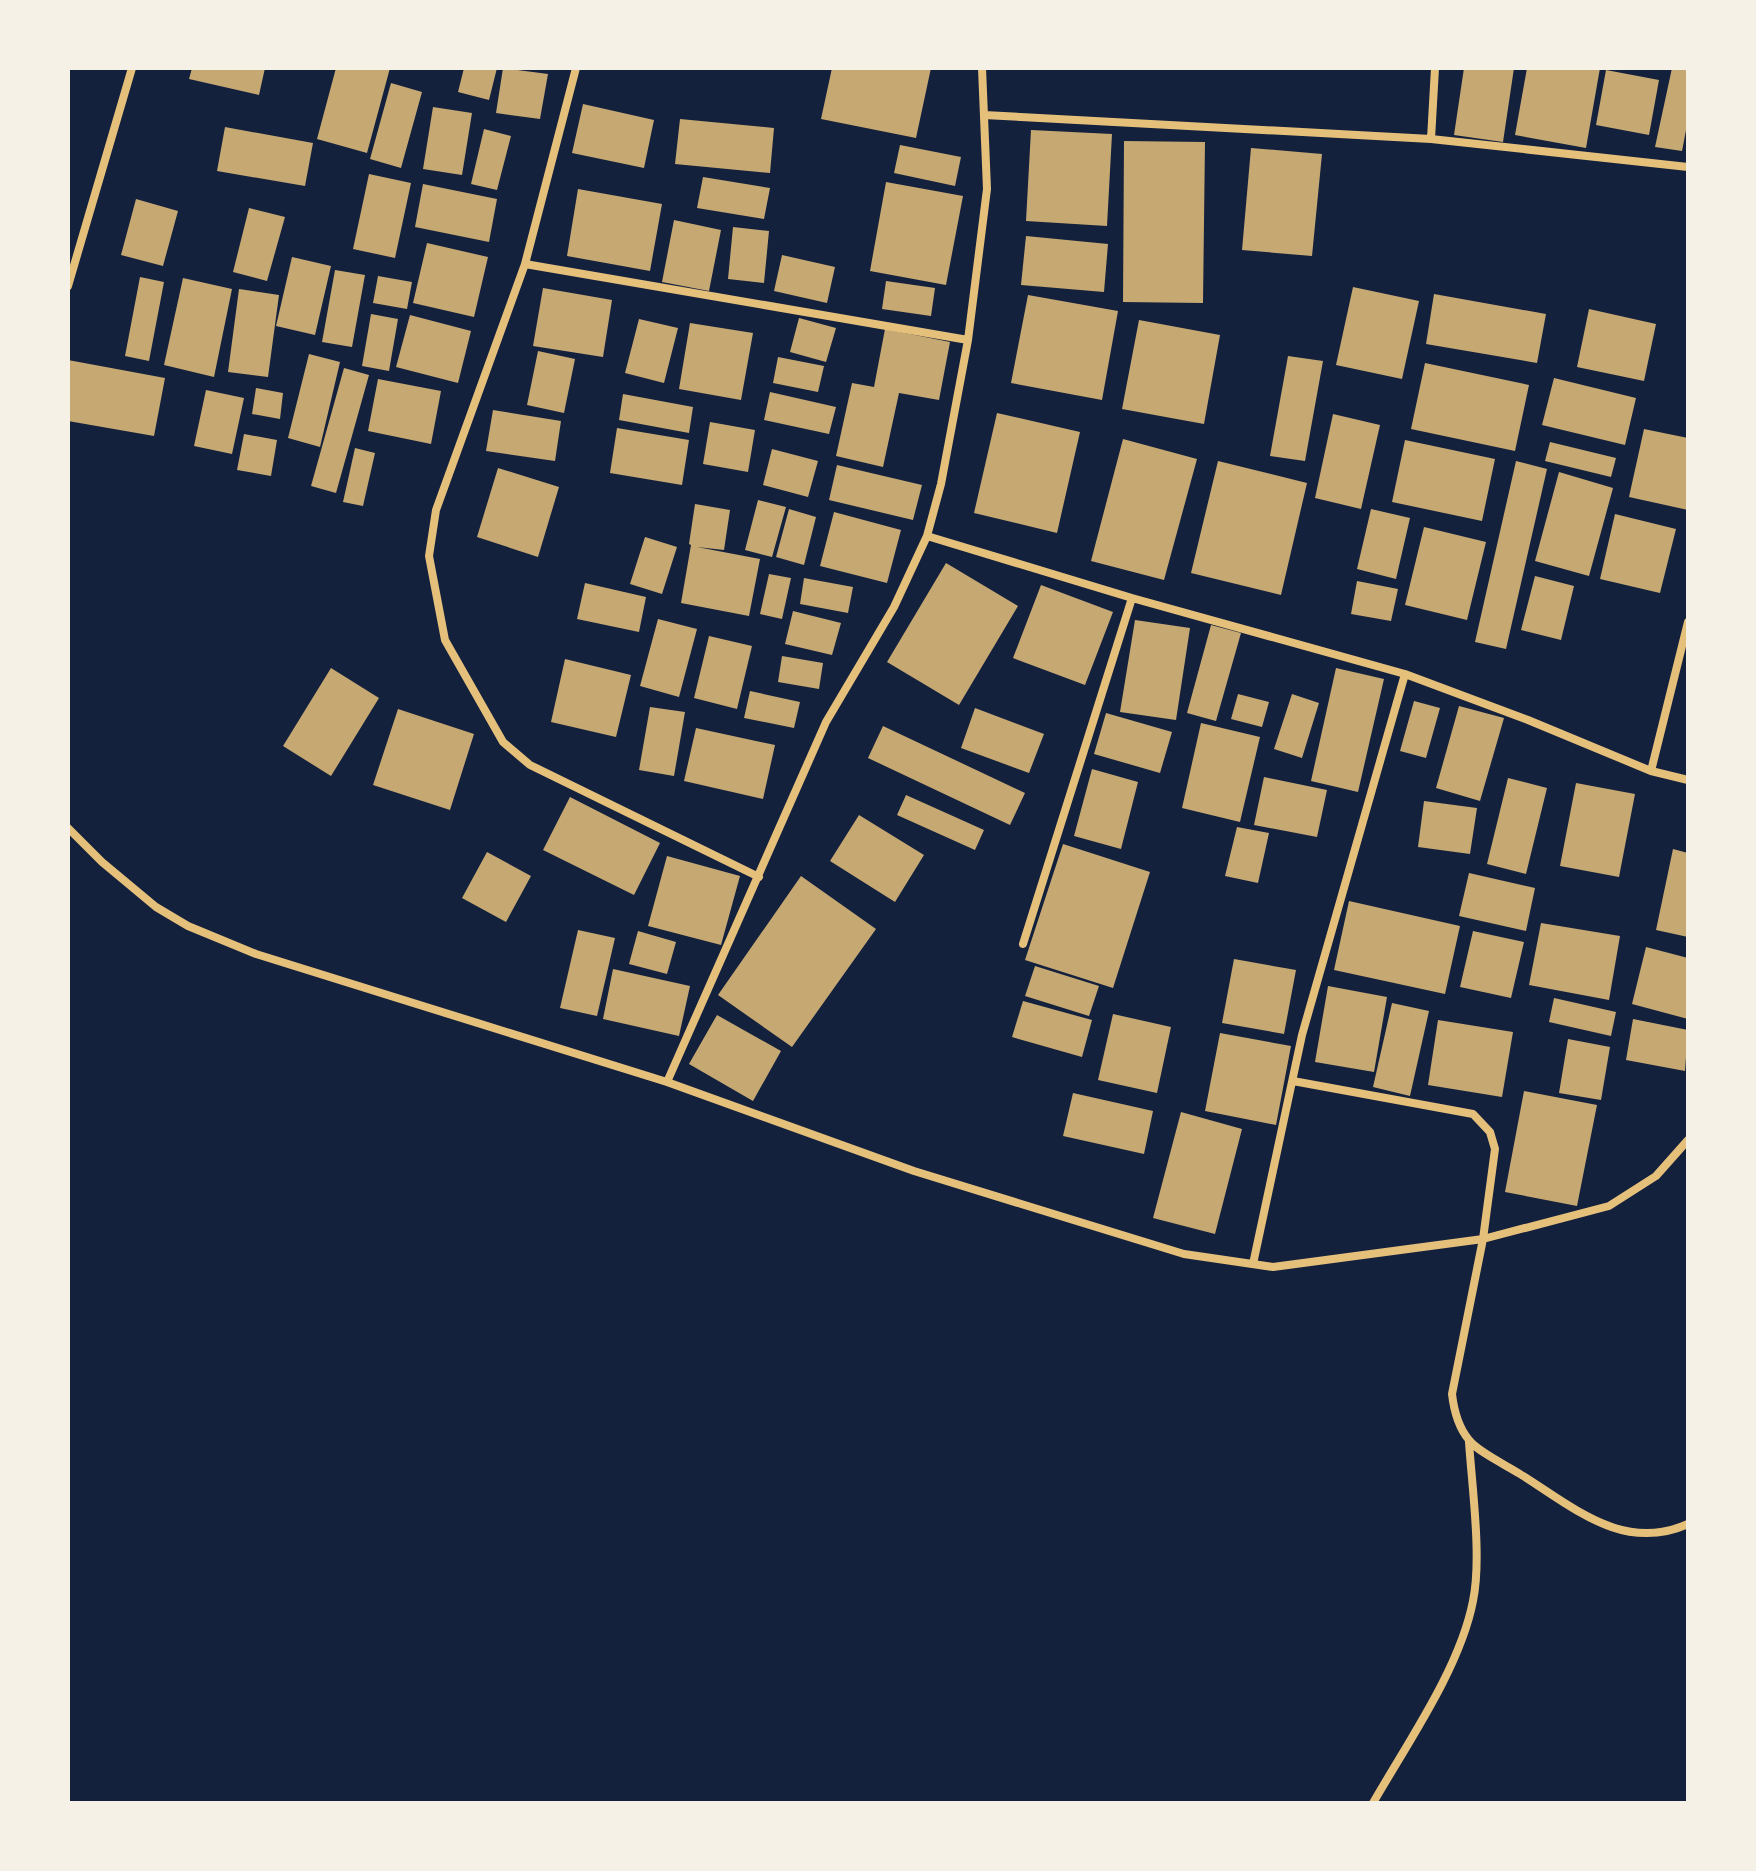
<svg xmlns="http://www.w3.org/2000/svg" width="1756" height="1871" viewBox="0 0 1756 1871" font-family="Quicksand,sans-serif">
  <rect width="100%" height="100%" fill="#14213d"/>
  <path fill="#c6a872" d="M192 68H265L259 95 189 79Z
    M336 68H390L367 153 317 139Z
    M464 68H497L489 100 458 92Z
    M503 68 548 74 540 119 496 113Z
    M832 68H931L916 138 821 119Z
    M1464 68H1514L1503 142 1454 135Z
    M1527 68H1600L1586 148 1515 135Z
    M1672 68H1688V120L1682 151 1655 147Z
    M1606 70 1659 80 1649 135 1596 125Z
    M391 83 422 92 401 168 370 159Z
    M583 104 654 120 644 168 572 153Z
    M433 107 472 113 462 175 423 169Z
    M680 119 774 128 770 173 675 164Z
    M225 127 313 143 305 186 217 171Z
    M484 129 511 136 497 190 471 184Z
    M1031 130 1112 134 1107 226 1026 221Z
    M1124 141 1205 142 1203 303 1123 302Z
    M900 145 961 157 955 186 894 173Z
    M1251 148 1322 154 1312 256 1242 250Z
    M369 174 411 183 395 258 353 249Z
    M703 177 770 188 764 219 697 208Z
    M886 182 963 196 946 285 870 271Z
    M423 184 497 199 489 242 415 227Z
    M578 189 662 204 650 271 567 256Z
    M136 199 178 211 163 266 121 255Z
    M249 208 285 217 267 281 233 272Z
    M674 220 721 230 709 291 662 282Z
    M733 227 769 231 764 283 728 279Z
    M1026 236 1108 244 1104 292 1021 285Z
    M427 243 488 257 474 317 413 303Z
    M782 255 835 267 827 303 774 291Z
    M292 257 331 266 315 335 276 326Z
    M335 270 365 275 352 347 322 342Z
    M378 276 412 282 407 309 373 303Z
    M140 277 164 282 149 361 125 356Z
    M183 278 232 289 214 377 164 365Z
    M886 281 935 288 931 316 882 309Z
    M1353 287 1419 301 1402 379 1336 365Z
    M543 288 612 300 603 357 533 346Z
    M239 289 279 295 268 377 228 372Z
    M1434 294 1546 314 1537 363 1426 344Z
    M1028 295 1118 311 1102 400 1011 383Z
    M1589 309 1656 324 1644 381 1577 367Z
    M371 314 398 319 389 371 362 366Z
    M410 315 471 331 458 383 396 367Z
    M799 318 836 328 826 362 790 352Z
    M639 319 678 328 664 383 625 373Z
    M1139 320 1220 335 1204 424 1122 409Z
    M690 323 753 333 741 400 679 389Z
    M885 329 950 342 939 400 899 393 883 467 836 456 852 383 874 387Z
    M538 351 575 359 564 413 527 405Z
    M309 354 340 362 320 447 288 438Z
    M1288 356 1323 361 1305 461 1270 456Z
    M778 357 824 366 818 392 773 383Z
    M68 360 165 378 154 436 68 421Z
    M1425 363 1529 385 1515 451 1411 429Z
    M344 368 369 375 336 493 311 486Z
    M1554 378 1636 398 1625 445 1542 425Z
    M378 379 441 391 431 444 368 431Z
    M256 388 283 393 280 419 252 414Z
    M206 390 244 398 232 454 194 446Z
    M770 392 836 407 829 434 764 420Z
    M623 394 693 407 689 433 619 420Z
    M493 410 561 421 555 461 486 451Z
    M997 413 1080 432 1057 533 974 513Z
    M1333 414 1380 425 1361 509 1315 498Z
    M710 422 755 430 748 472 703 464Z
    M617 428 689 440 682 485 610 473Z
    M1644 429 1688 438V510L1629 497Z
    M244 434 277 440 271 476 237 470Z
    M1123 439 1197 459 1164 580 1091 561Z
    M1405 440 1495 459 1482 521 1392 502Z
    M1550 442 1616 458 1611 477 1545 461Z
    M355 448 375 453 363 506 343 502Z
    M772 449 818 461 808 497 763 485Z
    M1218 461 1307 483 1281 595 1191 573Z
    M1516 461 1547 469 1506 649 1475 642Z
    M837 465 922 485 913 520 829 500Z
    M498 468 559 487 538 557 477 537Z
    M1559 472 1613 488 1589 576 1535 561Z
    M758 500 786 507 772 557 745 550Z
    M695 504 730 510 724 550 697 547 760 559 749 616 681 603 691 545 689 544Z
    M789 509 816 517 804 565 776 557Z
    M1371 509 1410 518 1396 579 1357 569Z
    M834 512 901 530 887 583 820 566Z
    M1615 514 1676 529 1660 593 1600 579Z
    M1424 527 1486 542 1467 620 1405 605Z
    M645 537 677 547 662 594 630 584Z
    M946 563 1018 606 959 705 887 662Z
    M769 574 791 578 782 619 760 614Z
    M1535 576 1574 586 1561 640 1521 630Z
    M804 578 853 587 848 613 800 604Z
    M1357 581 1398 589 1391 621 1351 614Z
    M585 583 646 597 639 632 577 619Z
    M1041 585 1113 612 1085 685 1013 658Z
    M793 611 841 623 832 655 785 644Z
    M658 619 697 629 679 697 640 686Z
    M1135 620 1190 628 1176 720 1120 712Z
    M1211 625 1241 633 1216 721 1187 713Z
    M709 636 752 646 737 709 694 698Z
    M782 656 823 663 819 689 778 682Z
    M565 659 631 675 616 737 551 722Z
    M331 668 379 698 331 776 283 746Z
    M1336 668 1384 679 1358 792 1311 781Z
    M750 691 800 702 794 728 744 718Z
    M1238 694 1269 702 1262 727 1231 719Z
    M1292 694 1319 703 1302 758 1274 749Z
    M1414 701 1440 708 1426 758 1400 751Z
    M1459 706 1504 718 1480 801 1436 788Z
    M650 707 685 712 674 776 639 770Z
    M975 708 1044 734 1029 773 961 748Z
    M398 709 474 734 450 810 373 785Z
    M1106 713 1172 732 1160 773 1094 754Z
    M1201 723 1260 737 1240 822 1182 808Z
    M883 726 1025 793 1010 825 868 758Z
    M696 728 775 745 763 799 684 781Z
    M1092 769 1138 782 1121 849 1074 836Z
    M1264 777 1327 790 1317 837 1254 825Z
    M1508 778 1547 788 1526 874 1487 864Z
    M1576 783 1635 794 1619 877 1560 866Z
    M906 795 984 830 975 850 897 815Z
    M570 797 660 843 634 895 543 850Z
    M1424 801 1477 808 1470 854 1418 847Z
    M859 815 924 855 895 902 830 861Z
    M1237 827 1269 833 1258 883 1225 876Z
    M1063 844 1150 872 1113 988 1025 960Z
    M1673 849 1688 853V937L1656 930Z
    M487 852 531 876 506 922 462 898Z
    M667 856 740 876 721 945 648 926Z
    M1469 873 1535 888 1526 931 1459 916Z
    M801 876 876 929 792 1047 718 995Z
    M1349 901 1460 926 1445 994 1334 970Z
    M1541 923 1620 936 1609 1000 1529 985Z
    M578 930 615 938 597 1016 560 1008Z
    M638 931 676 942 667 974 629 964Z
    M1473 931 1524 942 1511 998 1460 987Z
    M1646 947 1688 958V1019L1632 1004Z
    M1234 959 1296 970 1284 1034 1222 1023Z
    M1035 966 1099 986 1089 1016 1025 996Z
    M613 969 690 986 679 1036 603 1019Z
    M1328 986 1387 997 1374 1072 1315 1062Z
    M1554 998 1616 1012 1611 1036 1549 1022Z
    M1023 1001 1092 1020 1082 1057 1012 1037Z
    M1392 1003 1429 1011 1410 1096 1373 1087Z
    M1113 1014 1171 1027 1157 1093 1098 1080Z
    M717 1015 781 1051 753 1101 689 1064Z
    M1633 1019 1688 1030 1685 1071 1626 1060Z
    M1438 1020 1513 1032 1502 1097 1428 1085Z
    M1220 1033 1291 1046 1276 1125 1205 1111Z
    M1568 1039 1610 1047 1601 1100 1559 1093Z
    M1524 1091 1597 1105 1577 1206 1505 1192Z
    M1073 1093 1153 1111 1144 1154 1063 1136Z
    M1181 1112 1242 1129 1215 1234 1153 1218Z"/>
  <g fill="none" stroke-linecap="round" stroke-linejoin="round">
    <path stroke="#e5c07b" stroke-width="8" d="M576 68 525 264 968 340
      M984 115 1431 139 1688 167
      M1431 139 1435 68
      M525 264 436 510 429 556 445 640 503 742 530 765 759 877
      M68 286 132 68
      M927 536 1132 598 1405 674 1528 720 1651 771
      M1688 622 1651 771 1688 780
      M68 828 102 862 156 907 188 926 256 954 667 1082 826 722 894 607 927 536 941 484 968 340 987 189 982 68
      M1023 944 1132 598
      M1293 1081 1473 1114 1490 1132 1495 1149 1483 1239 1452 1394C1454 1411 1458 1427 1469 1440 1478 1452 1506 1465 1520 1474 1573 1507 1623 1553 1688 1524
      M667 1082 914 1171 1184 1254 1273 1267 1483 1239 1609 1206 1656 1176 1688 1140
      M1253 1264 1302 1035 1405 674
      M1373 1803C1408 1742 1460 1668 1473 1601 1482 1558 1472 1487 1469 1442"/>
  </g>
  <rect width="1756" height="1871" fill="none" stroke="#f6f1e7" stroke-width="140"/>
</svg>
